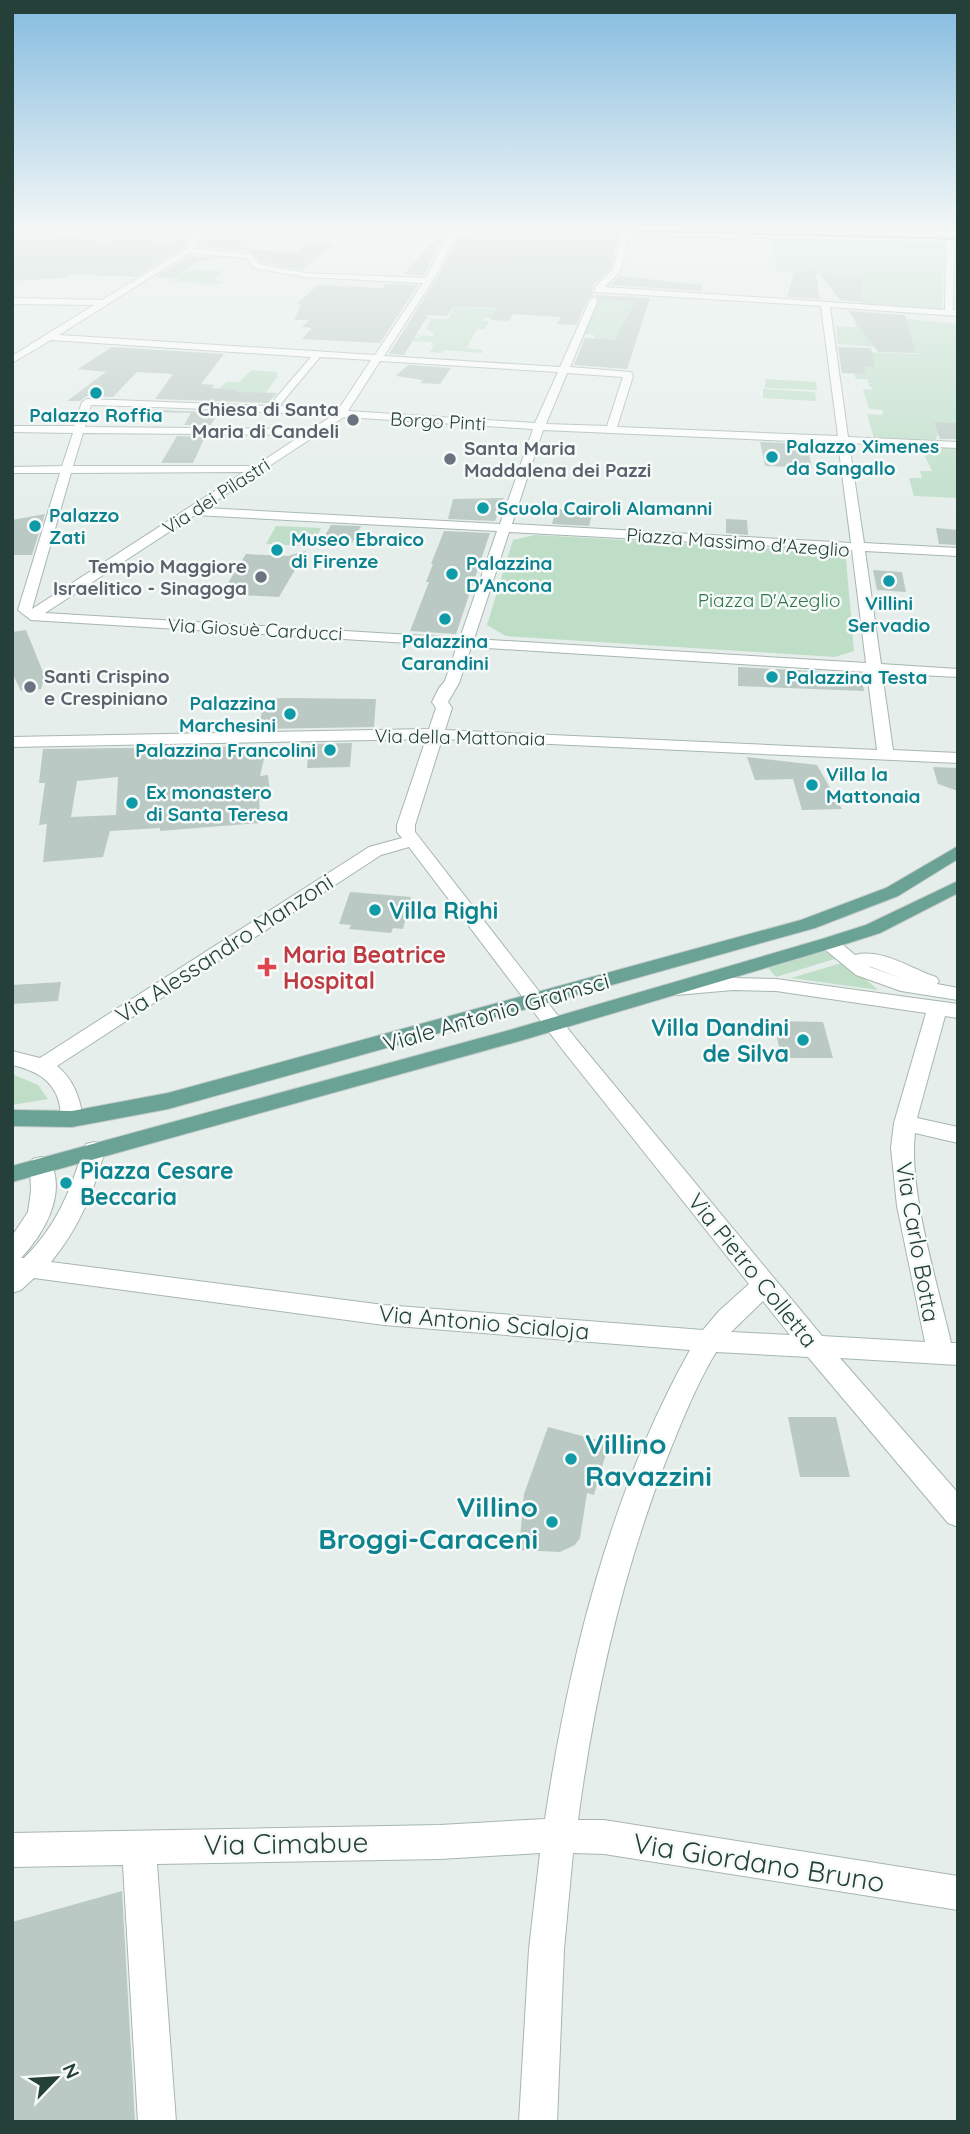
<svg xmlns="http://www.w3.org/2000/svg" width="970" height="2134" viewBox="0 0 970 2134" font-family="Quicksand,sans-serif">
  <rect width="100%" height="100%" fill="#e5eeea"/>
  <path fill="#bedec8" d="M771 237 944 241 942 311 867 306 861 302 864 277 777 272Z
    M189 269 224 271 214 279 224 282 219 285 169 281Z
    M598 300 637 302 630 319 625 320 620 346 595 339 594 335 584 334Z
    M454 306 498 309 492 318H483L482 321H490L484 329H477L467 347H461L483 350 482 353 444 350 442 353 430 352 434 345H431L432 342 412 341 414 338 421 337 416 335 433 336V333L426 329 431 320 426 318 448 319Z
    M897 318 958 324V423L934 422 935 427H941L943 435H937L936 440 874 439 867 414 882 415 883 410 869 409 863 389 873 390 868 384H876L868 383 867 379H856L854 374H866L865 367H876L874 364H867L866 352 916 354V350L838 344 836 326 856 327 855 319Z
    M251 370 278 372 276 375 278 376 263 396 234 394 219 389 226 382H239Z
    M765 379 816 382 817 390 765 388Z
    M763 389 815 392 816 401 763 398Z
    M920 446 958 447V498L914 496 909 478H922L920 471H932Z
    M276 526 321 528 312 546 266 544Z
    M535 535 830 551 846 559 854 651 835 657 506 636 487 625 513 540Z
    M819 952H828L841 957 776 977 768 968Z
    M845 962 878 990 791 978Z
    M12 1074 38 1085 48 1099 12 1105Z"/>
  <path fill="#bac9c3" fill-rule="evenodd" d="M12 230H59L64 236 99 241 122 239 173 241 175 239 188 238 183 248 136 277 69 274 63 278 12 281Z
    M205 230H250L246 249 296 252 310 242 335 244 302 270 260 262 250 251 197 247Z
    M477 231 619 233 611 268 593 285 592 292 595 295 650 298 627 369 574 365 585 338 615 340 635 302 600 300 594 294 588 299 576 325 557 324 561 317 513 314 509 321 491 320 496 308 454 306 447 316 428 315 404 355 389 354 442 270 458 234H475Z
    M441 233H445L424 275 404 274Z
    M190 256 215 258 196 263 173 278 155 277Z
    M815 270 820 299 787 297 794 273Z
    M821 275 864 277 861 298 865 302 840 300Z
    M619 276 702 285 701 291 611 285Z
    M386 284 418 285 380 343 302 339 312 328 302 327 309 320H294L301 305 296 304 318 285 383 288Z
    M848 311 905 315 916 353 878 352Z
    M112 347 224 354 201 384 215 385 211 388 238 390 236 392 277 393 268 403 155 399 173 374 137 372 113 397 87 396 80 401H67L106 372 78 369Z
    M838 347 871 348 875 367H865L866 374 842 373Z
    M408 365 451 368 440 384 420 383 423 380 396 376Z
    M148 409 182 411 218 412 211 425H184L191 413 146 412Z
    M934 422 958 423V439H940Z
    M177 436 205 437 193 463H161Z
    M760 442 807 444 812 468 765 466Z
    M504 498 495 521 448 519 453 499Z
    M556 509 593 511 589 526 552 524Z
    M45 514 32 555H12V520Z
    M726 519 747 520 748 535 726 533Z
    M331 525 361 526 352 543 322 541Z
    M936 528 958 530V545L939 544Z
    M444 531 490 533 456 634 410 631 429 582H426L433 564H431Z
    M306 551 279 597 221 594 246 554 288 556Z
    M873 570 902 572 906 592 877 590Z
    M26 630 45 677 41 689 21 691 12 673V632Z
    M738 667 861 674 864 691 738 686Z
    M285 698 376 699 374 727 258 729 265 699Z
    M352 743 350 767 307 768 309 744Z
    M267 746 260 776 268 775 270 793 259 794 260 823 160 831V828L110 831 103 857 43 862 47 824 39 825 45 783H39L43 749ZM118 777 116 815 71 817 77 781Z
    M747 757 817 765 842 809 802 810 793 779 755 780Z
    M933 767 958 768V791L938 784Z
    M350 892 411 897 403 929 393 928 391 933 349 929 351 925 339 924Z
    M61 982 58 1001 12 1004V985Z
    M774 1021 823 1022 833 1058H781Z
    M788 1417H836L850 1477H800Z
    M548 1427 609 1443 594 1495 587 1493 580 1538 575 1545 560 1552 519 1550 524 1494Z
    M122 1891 135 2122H12V1922Z"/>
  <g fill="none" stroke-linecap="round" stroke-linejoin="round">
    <defs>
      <path id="minor" d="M196 230H203L193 249 250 254 259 264 305 273 426 278 450 230H457L440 269 384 356 560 367 590 300 594 297 598 300 570 367 631 372 633 376 617 427 838 436 821 306 595 292V287L613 269 622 233 635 230 629 234 621 270 605 287 945 310 946 242 673 236 643 230 946 238V230H954V238H958V242H954L953 310H958V316L830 307 848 437 958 442V448L849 443 864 543 958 548V556L865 551 881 664 958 669V677L882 673 893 750 958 753V763L442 739 415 825V832L576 1039 822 1336 925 1342 897 1206 891 1148 894 1123 926 1013 776 991 733 990 676 995 669 993 666 989 669 985 676 983 733 978 776 979 958 1004V1018L945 1016 917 1118 958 1127V1143L915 1133C908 1190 938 1285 951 1343H958V1365L840 1358 958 1493V1527L948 1523 808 1357 716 1352C695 1387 680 1426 665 1463 621 1578 594 1698 578 1820H604L958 1876V1910L604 1854 573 1853 564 1949 557 2122H519L529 1949 540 1853 440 1859 157 1864 176 2122H138L123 1865 12 1867V1833L440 1825 545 1819C569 1659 610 1493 690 1350L384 1325 34 1278 21 1290 12 1293V1236L28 1212 31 1191 30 1165 33 1159 41 1157 49 1159C68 1193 44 1234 21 1258H24C56 1227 70 1192 83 1150L86 1144 94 1142 102 1144 105 1150C94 1191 79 1228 51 1262L384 1305 703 1330 719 1311 749 1284 562 1049 409 847 381 855 57 1066C74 1080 80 1098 83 1119L80 1124 72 1127 64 1124C60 1117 61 1110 59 1102 53 1079 34 1070 12 1065V1051L40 1058 369 847 402 838 397 832V825L426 739 12 747V737L429 729 436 708 432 702 439 688 445 681 457 646 31 620 18 610 60 473H12V467L62 466 73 433 12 432V426H74L82 402 87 399 269 406 311 357 51 340 12 363V356L94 305 12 304V298L102 300 185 250ZM189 253 247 258 253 268 305 277 423 283 375 355 59 335ZM320 357 371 360 338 410 279 406ZM380 361 558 372 535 423 348 411ZM567 373 623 377 607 426 546 424ZM91 405C173 407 252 411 332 416L312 429 85 427ZM344 417 533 429 500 524 205 508ZM543 430 838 443 851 543 512 524ZM83 433 302 435 255 466H73ZM244 472 32 609 71 473ZM195 515 497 531 460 638 45 613ZM509 532 852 550 866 663 474 639ZM471 647 867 672 877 750 445 730 452 708 448 702 459 683ZM763 1301 790 1335 731 1332Z
        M829 937 836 939 855 955C882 948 911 969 936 977L939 981 937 984 958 988V1000L901 991 856 975 822 947 820 943ZM869 966 903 979 870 967Z"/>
      <path id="major" d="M958 846V859L898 896 815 928 168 1109 72 1127 12 1126V1110L72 1111 168 1093 801 920 886 888Z
        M958 881V893L880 933 836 947 523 1040 12 1182V1166L510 1030 822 939 866 925Z"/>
    </defs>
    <use href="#minor" stroke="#a7b6b1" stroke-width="2"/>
    <use href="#major" stroke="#c2cac8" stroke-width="2"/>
    <use href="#minor" fill="#fff" fill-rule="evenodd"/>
    <use href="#major" fill="#6aa295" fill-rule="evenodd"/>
    <path stroke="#5f7b74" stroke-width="2" d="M610 230 958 239"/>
  </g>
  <linearGradient id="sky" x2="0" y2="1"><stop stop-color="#84bbdf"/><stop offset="0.43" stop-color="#f3f7f6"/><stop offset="1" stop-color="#f3f7f6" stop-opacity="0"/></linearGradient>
  <rect width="970" height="529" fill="url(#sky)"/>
  <g fill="#0f9aa8" stroke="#f6faf8" stroke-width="2.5">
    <circle cx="96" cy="393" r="7"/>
    <circle cx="772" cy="457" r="7"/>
    <circle cx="483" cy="508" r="7"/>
    <circle cx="35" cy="526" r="7"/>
    <circle cx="277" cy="550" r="7"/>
    <circle cx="452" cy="574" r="7"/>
    <circle cx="889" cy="581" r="7"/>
    <circle cx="445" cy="619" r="7"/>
    <circle cx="772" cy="677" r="7"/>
    <circle cx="290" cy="714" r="7"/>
    <circle cx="330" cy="750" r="7"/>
    <circle cx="812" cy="785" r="7"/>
    <circle cx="132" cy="803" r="7"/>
    <circle cx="375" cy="910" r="7"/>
    <circle cx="803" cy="1040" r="7"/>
    <circle cx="66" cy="1183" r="7"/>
    <circle cx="571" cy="1459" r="7"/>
    <circle cx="552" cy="1522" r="7"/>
  </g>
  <g fill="#6b7280" stroke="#f6faf8" stroke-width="2.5">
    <circle cx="353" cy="420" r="7"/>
    <circle cx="450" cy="459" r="7"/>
    <circle cx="261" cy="577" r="7"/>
    <circle cx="30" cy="687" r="7"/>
  </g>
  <path fill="#e0444e" stroke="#f6faf8" stroke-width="2.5" d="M263.5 956.5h7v7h7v7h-7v7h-7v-7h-7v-7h7z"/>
  <g text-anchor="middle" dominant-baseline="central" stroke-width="5" stroke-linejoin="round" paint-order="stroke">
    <g font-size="19" font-weight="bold" fill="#5b616d" stroke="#f6faf8" text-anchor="end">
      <text x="339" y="409">Chiesa di Santa<tspan x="339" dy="22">Maria di Candeli</tspan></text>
      <text x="464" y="448" text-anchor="start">Santa Maria<tspan x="464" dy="22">Maddalena dei Pazzi</tspan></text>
      <text x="247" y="566">Tempio Maggiore<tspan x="247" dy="22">Israelitico - Sinagoga</tspan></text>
      <text x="44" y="676" text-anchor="start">Santi Crispino<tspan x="44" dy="22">e Crespiniano</tspan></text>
    </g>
    <g font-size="19" font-weight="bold" fill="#0d838f" stroke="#f6faf8" text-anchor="start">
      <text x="96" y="415" text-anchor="middle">Palazzo Roffia</text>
      <text x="786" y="446">Palazzo Ximenes<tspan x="786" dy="22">da Sangallo</tspan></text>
      <text x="497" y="508">Scuola Cairoli Alamanni</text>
      <text x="49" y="515">Palazzo<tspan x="49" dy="22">Zati</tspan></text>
      <text x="291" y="539">Museo Ebraico<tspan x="291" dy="22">di Firenze</tspan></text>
      <text x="466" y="563">Palazzina<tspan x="466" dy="22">D'Ancona</tspan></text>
      <text x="889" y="603" text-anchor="middle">Villini<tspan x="889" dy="22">Servadio</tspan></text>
      <text x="445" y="641" text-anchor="middle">Palazzina<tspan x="445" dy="22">Carandini</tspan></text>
      <text x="786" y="677">Palazzina Testa</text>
      <text x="276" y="703" text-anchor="end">Palazzina<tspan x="276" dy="22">Marchesini</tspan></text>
      <text x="316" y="750" text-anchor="end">Palazzina Francolini</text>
      <text x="826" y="774">Villa la<tspan x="826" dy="22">Mattonaia</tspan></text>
      <text x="146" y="792">Ex monastero<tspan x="146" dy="22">di Santa Teresa</tspan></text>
    </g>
    <g font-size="19" fill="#244039" stroke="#f6faf8">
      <text transform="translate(438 421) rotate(3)">Borgo Pinti</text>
      <text transform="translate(216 496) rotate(-33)">Via dei Pilastri</text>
      <text transform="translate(738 542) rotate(4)">Piazza Massimo d'Azeglio</text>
      <text transform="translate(255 629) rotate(3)">Via Giosuè Carducci</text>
      <text transform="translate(460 737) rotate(1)">Via della Mattonaia</text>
    </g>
    <g font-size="19" fill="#2f764c" stroke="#f6faf8">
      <text x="769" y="600">Piazza D'Azeglio</text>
    </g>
    <g font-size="23" font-weight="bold" fill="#0d838f" stroke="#f6faf8" text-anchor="start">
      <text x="389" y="910">Villa Righi</text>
      <text x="789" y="1027" text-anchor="end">Villa Dandini<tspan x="789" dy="26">de Silva</tspan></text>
      <text x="80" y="1170">Piazza Cesare<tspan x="80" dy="26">Beccaria</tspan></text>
    </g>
    <g font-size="23" fill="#244039" stroke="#f6faf8">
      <text transform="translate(224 948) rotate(-33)">Via Alessandro Manzoni</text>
      <text transform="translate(496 1012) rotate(-16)">Viale Antonio Gramsci</text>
      <text transform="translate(918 1242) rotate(80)">Via Carlo Botta</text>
      <text transform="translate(753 1270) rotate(51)">Via Pietro Colletta</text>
      <text transform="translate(484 1322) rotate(5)">Via Antonio Scialoja</text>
    </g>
    <g font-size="23" font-weight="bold" fill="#be3a42" stroke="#f6faf8" text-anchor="start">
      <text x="283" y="954">Maria Beatrice<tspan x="283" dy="26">Hospital</tspan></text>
    </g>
    <g font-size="28" font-weight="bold" fill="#0d838f" stroke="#f6faf8" text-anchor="start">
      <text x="585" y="1443">Villino<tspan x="585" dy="32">Ravazzini</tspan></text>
      <text x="538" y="1506" text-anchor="end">Villino<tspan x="538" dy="32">Broggi-Caraceni</tspan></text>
    </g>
    <g font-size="28" fill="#244039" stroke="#f6faf8">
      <text transform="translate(286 1843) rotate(-1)">Via Cimabue</text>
      <text transform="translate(759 1862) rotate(9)">Via Giordano Bruno</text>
    </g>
  </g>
  <rect width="970" height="2134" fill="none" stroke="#244039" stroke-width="28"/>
  <g transform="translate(56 2078) rotate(65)" stroke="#f6faf8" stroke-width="5" paint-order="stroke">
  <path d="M0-5L12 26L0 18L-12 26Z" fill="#244039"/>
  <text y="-10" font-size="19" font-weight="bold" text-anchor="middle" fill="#244039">N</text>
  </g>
</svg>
